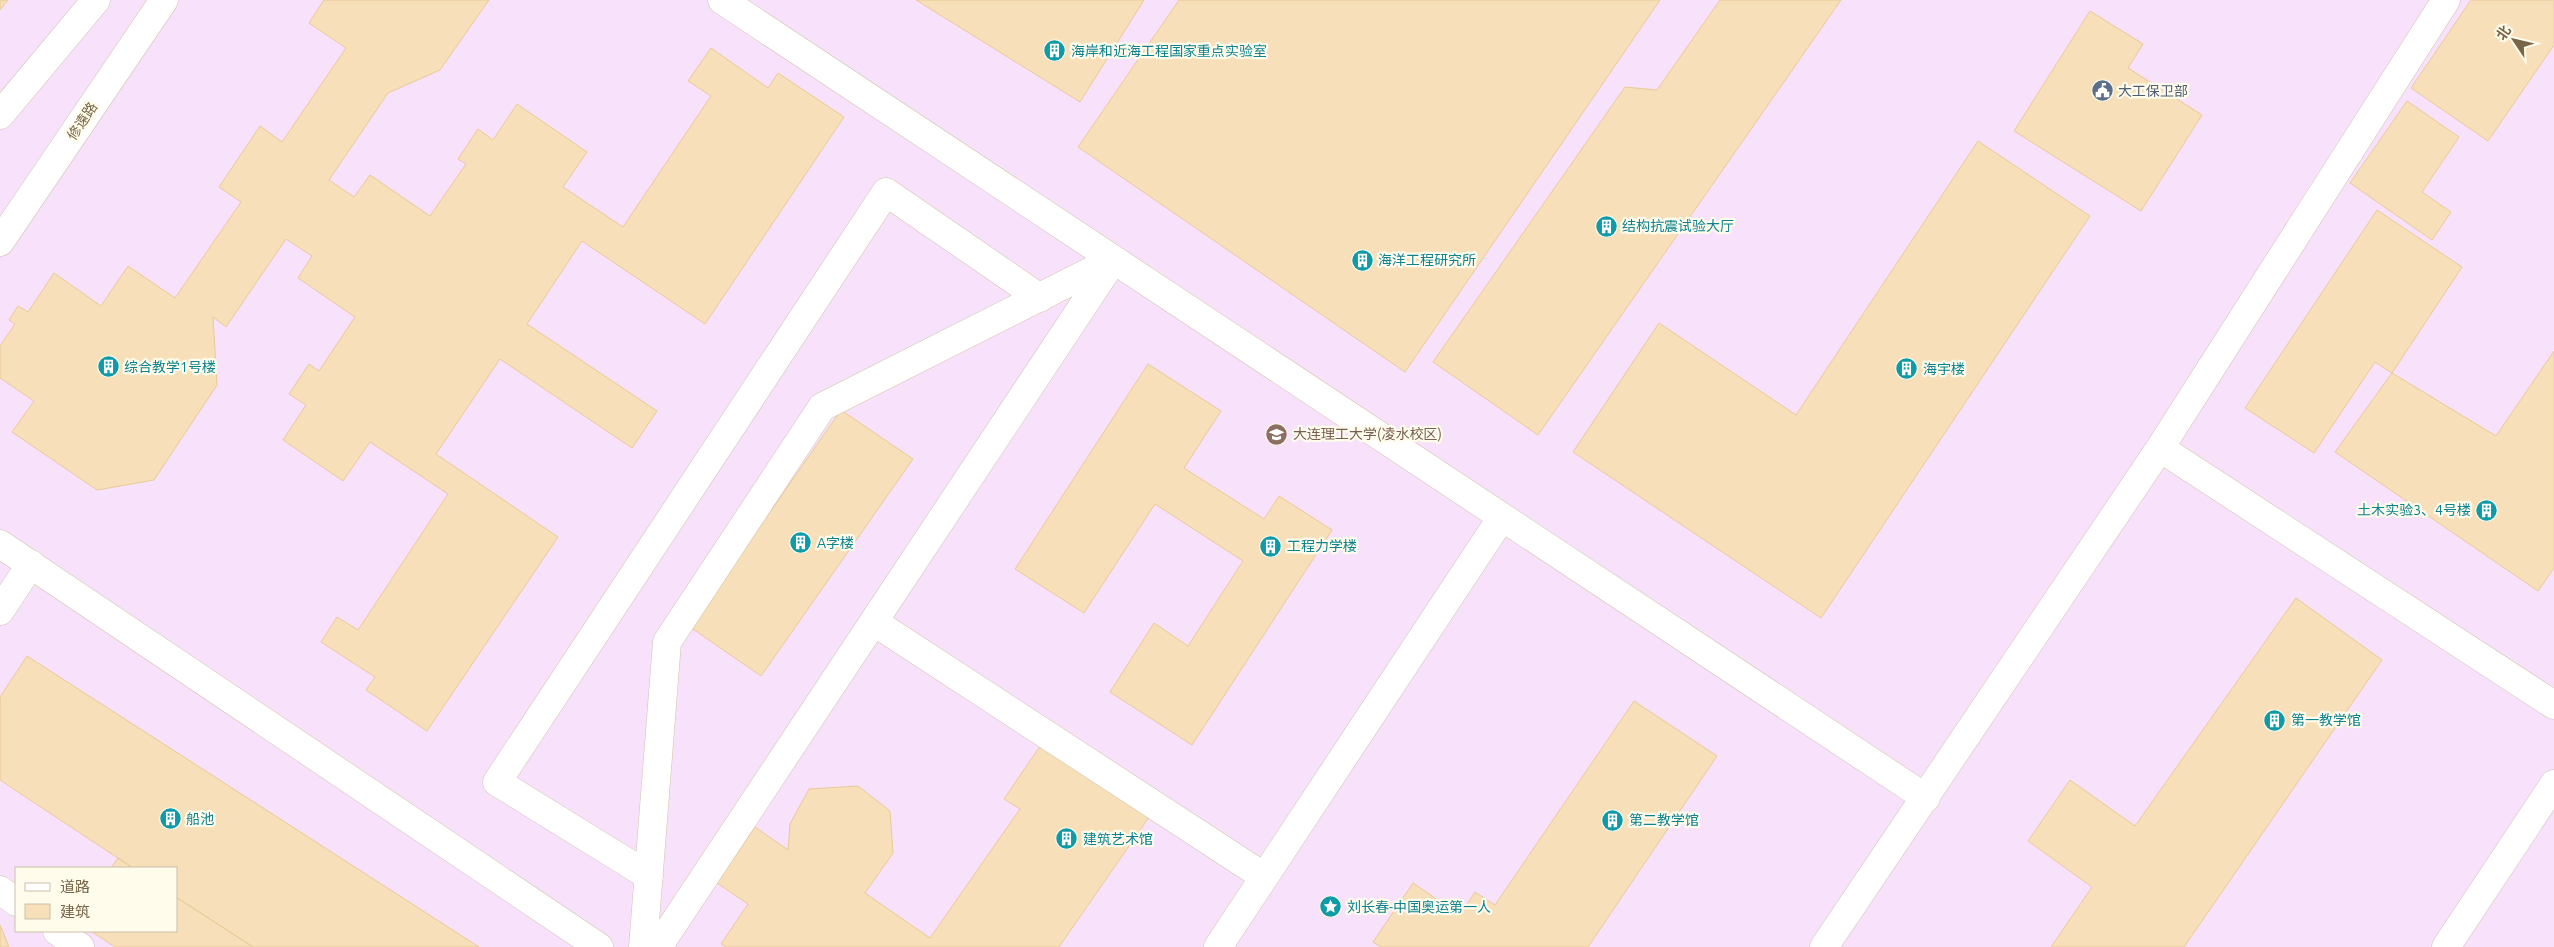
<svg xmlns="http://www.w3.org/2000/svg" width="2554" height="947" viewBox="0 0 2554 947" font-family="Ubuntu,'Noto Sans SC',sans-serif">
  <rect width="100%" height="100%" fill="#fefae4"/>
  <path fill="#f7e1fb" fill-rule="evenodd" d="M0 0H2554V947H0ZM16 868H176V931H16Z"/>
  <path fill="#f6dfb9" stroke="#eaca98" d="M0 0H8L0 10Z
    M324 0H489L440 70 388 93 329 180 354 197 370 175 430 216 466 164 458 159 478 129 493 140 517 104 587 152 563 187 623 227 711 96 688 81 711 48 768 88 778 73 844 117 705 324 582 241 527 324 657 411 632 448 500 359 436 454 558 537 427 731 366 690 375 677 321 642 337 617 358 630 448 494 370 442 343 481 283 440 306 405 289 394 309 364 319 371 355 317 298 278 312 256 286 239 226 327 213 317 217 385 154 480 97 490 12 432 34 401 0 378V346L15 324 9 320 18 306 28 312 54 273 101 306 128 266 175 298 241 202 219 187 260 126 282 142 346 48 309 23Z
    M916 0H1144L1080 102Z
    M1179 0H1660L1405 372 1078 147Z
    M1720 0H1841L1538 435 1433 362 1625 87 1657 90Z
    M2471 0H2554V45L2488 141 2411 88Z
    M2090 11 2143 44 2128 68 2202 115 2141 211 2014 131Z
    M2407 101 2459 137 2422 192 2451 212 2432 240 2350 183Z
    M1978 141 2090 216 1821 618 1573 452 1659 323 1796 415Z
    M2377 210 2462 267 2392 373 2375 362 2314 453 2245 408Z
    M2554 351V568L2538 591 2335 452 2392 373 2496 436Z
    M1148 364 1221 411 1184 468 1264 519 1279 496 1332 530 1192 745 1110 692 1154 623 1188 646 1243 561 1155 504 1084 613 1015 569Z
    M841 410 913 459 761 676 690 627Z
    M2296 598 2382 660 2184 947H2051L2092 887 2028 841 2070 780 2135 826Z
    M27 656 479 947H253L176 897V868H133L0 780V697Z
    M1634 701 1717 756 1588 947H1381L1373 942 1413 883 1460 915 1475 892 1495 905Z
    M1047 736 1154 810 1059 947H726L721 944 748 904 717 883 755 827 788 850 790 824 809 789 858 786 890 811 893 853 865 893 930 938 1020 809 1004 799Z
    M118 858 133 868H111Z
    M176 897 253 947H115L91 931H176Z
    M0 925 9 947H0Z"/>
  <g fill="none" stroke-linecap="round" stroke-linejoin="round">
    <defs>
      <path id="street" d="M722 0 1926 798
        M0 115 96 0
        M0 242 164 0
        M2160 448 2554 705
        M0 544 599 947
        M0 611 31 564
        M874 622 1263 876
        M649 876 497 782 886 192 1040 298
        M0 890 16 902
        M57 931 80 947
        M643 947 667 642 822 407 1113 260
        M658 947 1112 262
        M1218 947 1502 517
        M1824 947 2160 448 2446 0
        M2446 947 2554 784"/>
    </defs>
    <use href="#street" stroke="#d1c4a9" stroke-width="29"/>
    <use href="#street" stroke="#fff" stroke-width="28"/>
  </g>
  <defs>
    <symbol id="building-disc" viewBox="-11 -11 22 22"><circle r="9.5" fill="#0f9aa8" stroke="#fffcec"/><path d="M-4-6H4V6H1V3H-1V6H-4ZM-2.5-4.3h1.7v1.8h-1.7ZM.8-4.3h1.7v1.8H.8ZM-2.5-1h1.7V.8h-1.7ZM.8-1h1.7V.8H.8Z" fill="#fff"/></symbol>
    <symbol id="civic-disc" viewBox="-11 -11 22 22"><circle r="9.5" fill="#5c6f8a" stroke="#fffcec"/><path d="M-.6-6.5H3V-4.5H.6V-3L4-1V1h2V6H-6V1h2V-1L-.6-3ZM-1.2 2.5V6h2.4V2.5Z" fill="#fff"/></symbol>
    <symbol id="university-disc" viewBox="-11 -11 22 22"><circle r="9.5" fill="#8d6e63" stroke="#fffcec"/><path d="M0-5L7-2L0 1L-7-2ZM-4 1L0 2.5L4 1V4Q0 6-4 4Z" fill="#fff"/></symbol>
    <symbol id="sight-disc" viewBox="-11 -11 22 22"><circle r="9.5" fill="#0f9aa8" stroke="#fffcec"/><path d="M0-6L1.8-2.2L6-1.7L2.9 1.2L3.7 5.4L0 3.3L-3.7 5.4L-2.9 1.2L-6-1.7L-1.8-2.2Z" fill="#fff"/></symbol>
  </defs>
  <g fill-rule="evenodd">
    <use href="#building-disc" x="1042" y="38" width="25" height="25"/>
    <use href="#civic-disc" x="2090" y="78" width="25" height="25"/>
    <use href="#building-disc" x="1594" y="214" width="25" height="25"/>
    <use href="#building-disc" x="1350" y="248" width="25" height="25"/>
    <use href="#building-disc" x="96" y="354" width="25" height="25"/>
    <use href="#building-disc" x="1894" y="356" width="25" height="25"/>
    <use href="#university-disc" x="1264" y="422" width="25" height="25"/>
    <use href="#building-disc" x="2474" y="498" width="25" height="25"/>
    <use href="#building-disc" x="788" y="530" width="25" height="25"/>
    <use href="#building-disc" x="1258" y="534" width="25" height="25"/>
    <use href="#building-disc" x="2262" y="708" width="25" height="25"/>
    <use href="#building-disc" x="158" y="806" width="25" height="25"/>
    <use href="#building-disc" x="1600" y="808" width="25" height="25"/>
    <use href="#building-disc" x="1054" y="826" width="25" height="25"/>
    <use href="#sight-disc" x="1318" y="894" width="25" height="25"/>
  </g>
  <g text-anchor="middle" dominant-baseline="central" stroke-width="4.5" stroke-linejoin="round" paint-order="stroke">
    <g font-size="14" fill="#0d838f" stroke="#fffcec" text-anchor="start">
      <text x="1071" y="51">海岸和近海工程国家重点实验室</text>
      <text x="1622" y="226">结构抗震试验大厅</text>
      <text x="1378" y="260">海洋工程研究所</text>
      <text x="124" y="367">综合教学1号楼</text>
      <text x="1923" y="369">海宇楼</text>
      <text x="2471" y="510" text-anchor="end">土木实验3、4号楼</text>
      <text x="817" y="543">A字楼</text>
      <text x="1287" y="546">工程力学楼</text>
      <text x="2291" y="720">第一教学馆</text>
      <text x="186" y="819">船池</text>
      <text x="1629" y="820">第二教学馆</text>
      <text x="1083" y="839">建筑艺术馆</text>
      <text x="1347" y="907">刘长春-中国奥运第一人</text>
    </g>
    <g font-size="14" fill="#4e5e75" stroke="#fffcec" text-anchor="start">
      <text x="2118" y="91">大工保卫部</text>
    </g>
    <g font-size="14" fill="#796547" stroke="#fffcec">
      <text transform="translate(82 121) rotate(-56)">修遠路</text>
    </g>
    <g font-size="14" fill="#785e54" stroke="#fffcec" text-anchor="start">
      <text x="1293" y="434">大连理工大学(凌水校区)</text>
    </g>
  </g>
  <rect x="15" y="867" width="162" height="65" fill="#fffcec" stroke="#c9c0aa"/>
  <rect x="25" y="883" width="25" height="8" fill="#ffffff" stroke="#c9c0aa"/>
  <text x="60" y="892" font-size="15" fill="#796547">道路</text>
  <rect x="25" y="904" width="25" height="15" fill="#f6dfb9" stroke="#c9c0aa"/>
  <text x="60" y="917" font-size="15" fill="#796547">建筑</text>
  <g transform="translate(2514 40) rotate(305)" stroke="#fffcec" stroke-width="4" paint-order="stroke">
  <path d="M0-4L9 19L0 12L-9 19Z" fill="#796547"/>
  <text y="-8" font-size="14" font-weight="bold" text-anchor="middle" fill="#796547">北</text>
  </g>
</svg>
